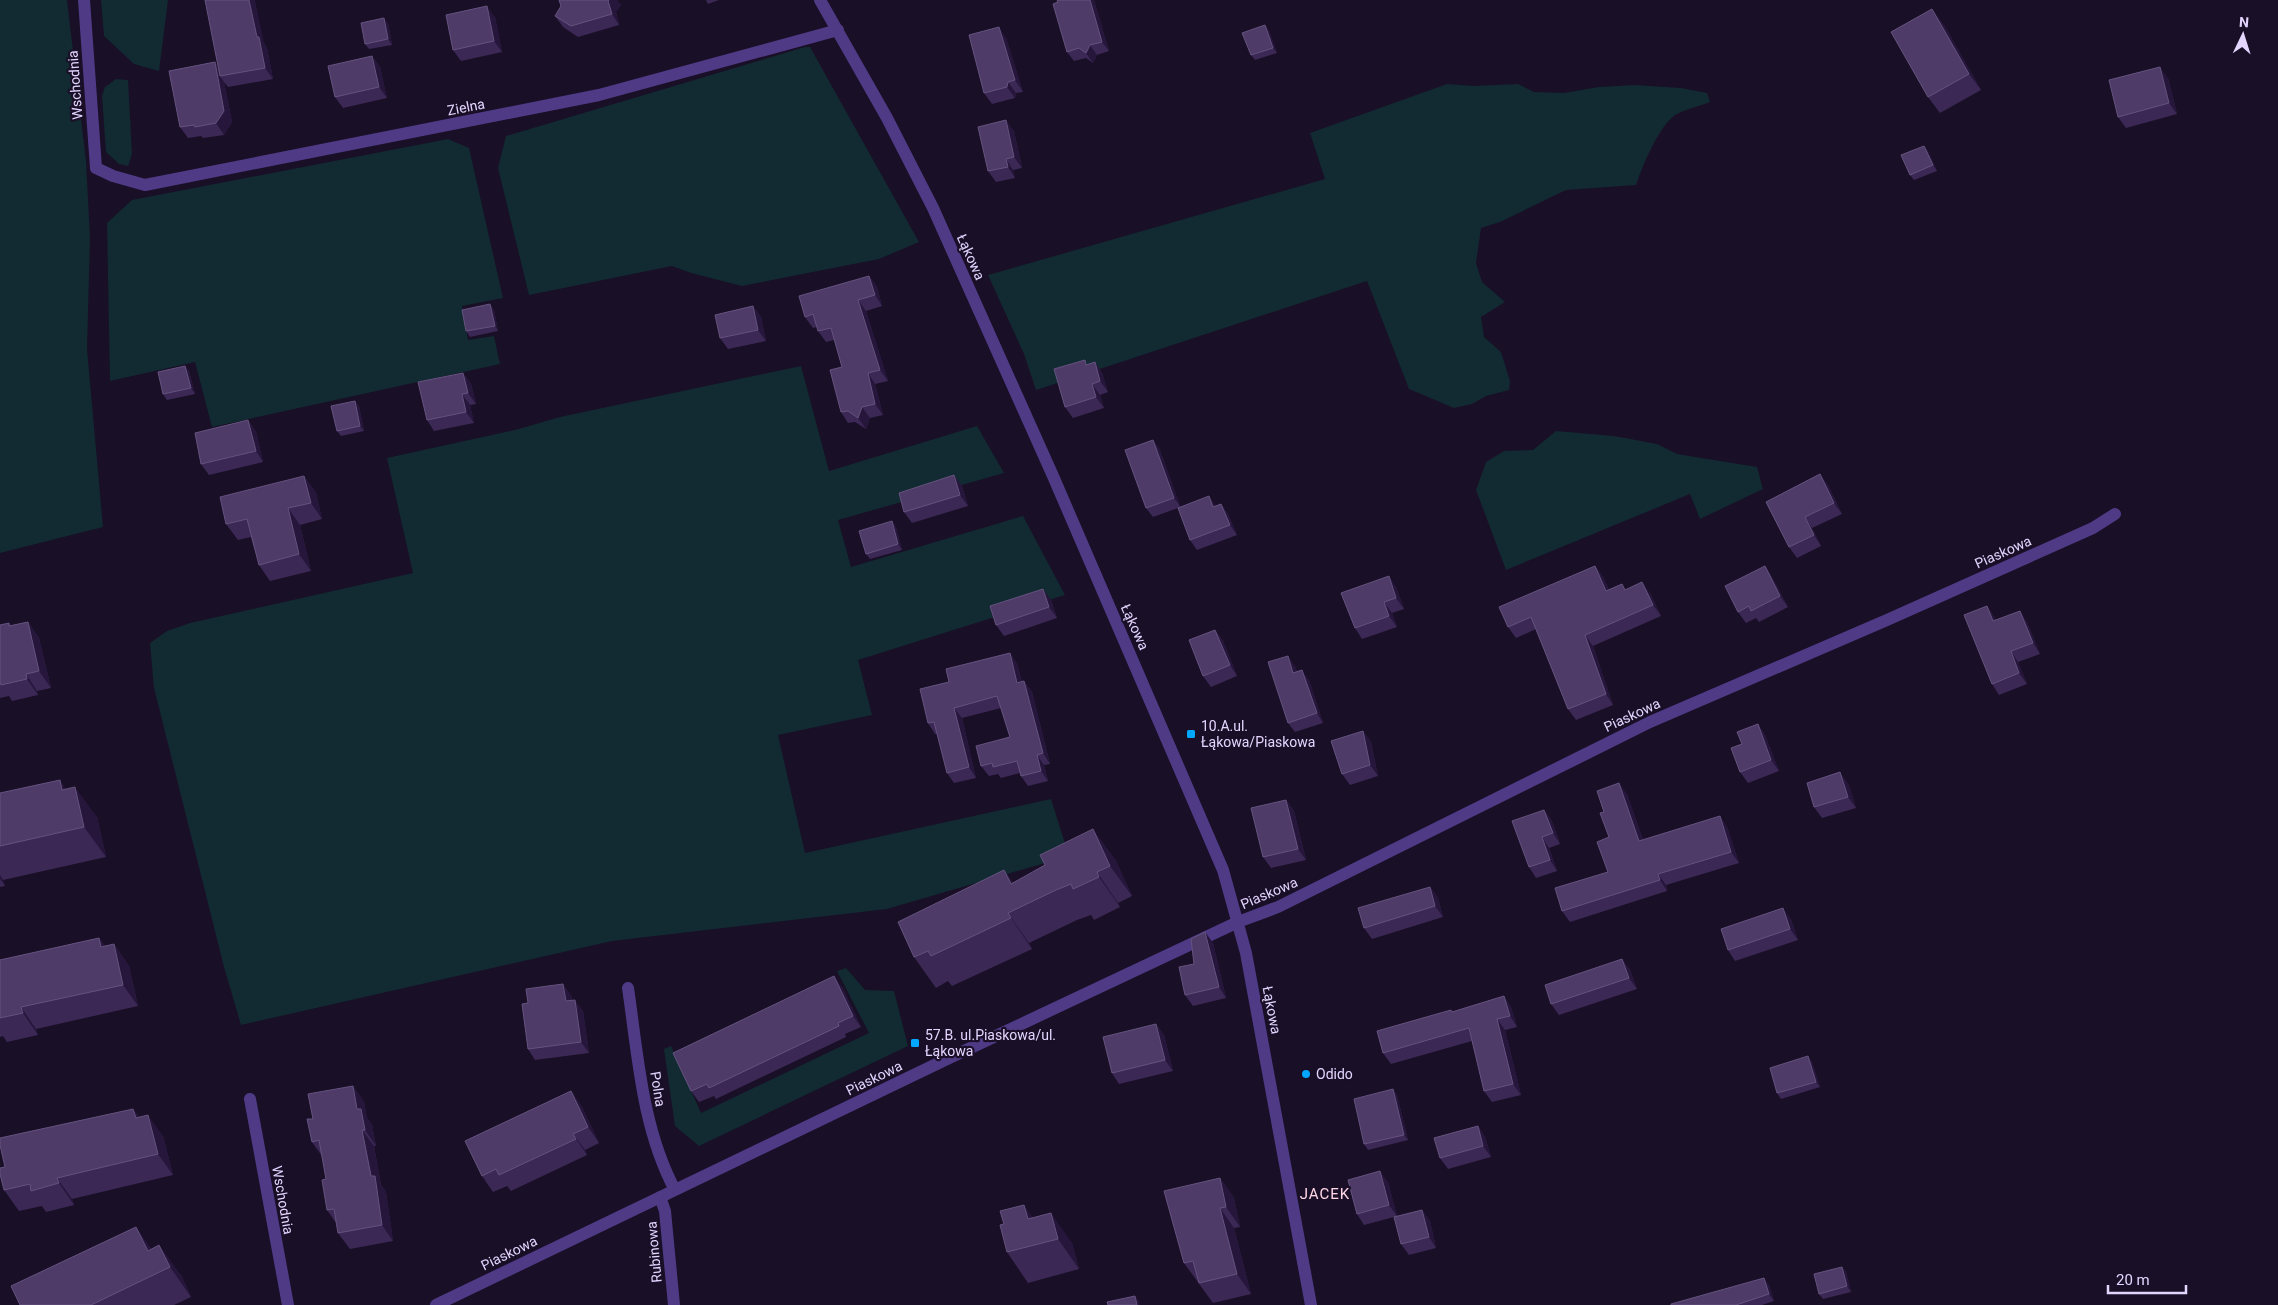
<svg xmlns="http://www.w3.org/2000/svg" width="2278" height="1305" viewBox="0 0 2278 1305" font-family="Roboto,sans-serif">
  <rect width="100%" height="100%" fill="#190f27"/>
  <path fill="#122a31" d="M0 0H67L86 161 90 238 87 349 103 527 0 553Z
    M101 0H168L159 71 134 64 104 36Z
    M805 47H810L919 242 879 259 742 286 691 273 672 266 529 295 498 168 506 136Z
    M116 79 128 80 132 154 128 166 119 164 106 152 102 96 105 87Z
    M1447 84 1474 86 1518 84 1534 92 1564 93 1599 87 1634 85 1681 88 1707 93 1710 102C1700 106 1687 109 1677 114 1660 123 1642 167 1636 185L1566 190 1500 222 1481 228 1476 263 1482 282 1505 302 1481 317 1484 337 1501 352 1510 381 1509 390 1486 396 1472 404 1454 408 1409 389 1367 281 1036 390 1024 354 988 275 1325 179 1310 133Z
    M448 139 469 148 503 298 462 306 468 340 494 336 500 364 212 427 195 362 110 381 107 223 132 200Z
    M801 366 829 471 977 426 1004 473 838 520 851 567 1023 516 1065 595 858 660 872 715 778 735 805 853 1051 799 1069 856 887 909 612 941 241 1025 224 967 154 688 150 643 167 631 190 623 413 573 387 458 515 430 560 417Z
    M1556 431 1614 436 1657 444 1677 454 1757 467 1763 489 1700 519 1690 494 1506 570 1476 490 1486 462 1504 451 1533 450Z
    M846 968 865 990 894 991 908 1046 699 1146 675 1126 664 1049 671 1046 701 1113 869 1033 837 971Z"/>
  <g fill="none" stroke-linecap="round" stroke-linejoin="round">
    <path stroke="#4f3a86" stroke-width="12" d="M84 0 96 168 113 176 145 185 599 95 838 30
      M820 0 887 118 933 208 1053 476 1223 870 1246 953 1311 1305
      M628 988C638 1056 642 1128 675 1190
      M250 1099 288 1305
      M660 1197 665 1211 674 1305
      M436 1305 947 1059 1238 922 1278 907 1650 722 1887 620 2093 528 2115 514"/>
  </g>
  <path fill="#3c2855" d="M559 0H617L621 5 616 12 619 25 578 37 563 27 555 16 561 6Z
    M706 0H719L708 4Z
    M1094 0 1109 51 1097 55 1093 63 1086 58 1074 61 1067 52Z
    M495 17 502 52 461 61 453 50Z
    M388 23 392 45 369 49 365 44Z
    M1265 25 1269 31 1277 53 1255 60 1251 55Z
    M1944 25 1981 90 1940 113 1928 97Z
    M1006 38 1023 92 1016 93 1015 98 992 104 984 93Z
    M264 43 267 48 273 79 228 87 224 82 232 122 224 135 203 138 201 136 188 138 180 127 215 62 218 67Z
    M372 56 380 67 387 98 343 108 335 97Z
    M2168 78 2177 114 2126 128 2118 117Z
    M1014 131 1022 168 1013 170 1015 178 996 182 988 171Z
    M1924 146 1928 151 1937 171 1914 180 1910 175Z
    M869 276 877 287 882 306 866 311 888 381 875 384 883 415 870 418 866 429 855 422 848 423 841 412 842 367 834 340 826 342 818 331 817 327 813 328 805 317Z
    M490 304 494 310 498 331 470 337 466 331Z
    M753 306 761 317 766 341 728 349 720 338Z
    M1095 362 1102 373 1108 392 1100 395 1104 408 1073 418 1065 407 1088 364Z
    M185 366 189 371 195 394 167 400 163 394Z
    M463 373 471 384 476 404 470 405 474 423 434 431 427 420Z
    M355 401 359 406 364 431 341 436 337 431Z
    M248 420 256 432 263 462 209 475 201 464Z
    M1153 440 1160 450 1180 507 1215 506 1221 504 1228 514 1237 535 1197 550 1190 540 1178 508 1153 517 1146 508Z
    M954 475 962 486 968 506 912 523 904 512Z
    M304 476 316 493 322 519 300 525 311 571 270 581 259 565 251 537 238 540 226 524Z
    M1828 485 1842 514 1812 528 1821 546 1797 558 1789 547 1766 502Z
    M892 521 896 527 902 550 870 559 866 554Z
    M1595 566 1603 577 1609 590H1626L1650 593 1661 616 1593 646 1613 705 1576 720 1568 709 1536 629 1516 638 1508 627Z
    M1765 566 1772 577 1788 607 1759 622 1756 618 1746 623 1738 612Z
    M1396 587 1404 609 1392 613 1397 627 1362 639 1355 628Z
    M1051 600 1057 618 1004 636 996 625Z
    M1987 606 1996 620 2027 622 2040 654 2018 662 2027 684 1999 695 1992 684Z
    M28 622 39 638 51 688 37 691 38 695 12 701 9 696 0 698V625L9 623 11 626Z
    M1215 630 1223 641 1237 676 1211 687 1203 676Z
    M1010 653 1017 664 1022 682 1024 681 1032 692 1050 764 1044 765 1048 781 1028 786 1021 776 1020 773 1001 778 998 774 989 776 981 766 1010 737 1001 708 962 718 976 778 954 783 947 773 937 734H935L928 723 949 682Z
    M1295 666 1297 672 1309 680 1323 723 1295 732 1288 723Z
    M1758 724 1765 735 1779 771 1748 783 1740 772 1742 744Z
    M1363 731 1371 742 1378 776 1350 785 1342 774Z
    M1848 783 1856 808 1822 818 1814 807Z
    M66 789 97 817 106 857 3 880 5 886 0 887V793Z
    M1627 794 1643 840 1720 816 1727 827 1739 863 1666 885 1667 891 1570 922 1562 911 1608 872 1609 837 1604 812Z
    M1286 800 1294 811 1306 860 1271 868 1263 857Z
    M1544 810 1552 821 1560 844 1549 848 1557 871 1536 878 1529 867Z
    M1115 859 1132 896 1118 903 1120 907 1094 920 1091 915 1077 920 1029 943 1032 949 952 986 948 981 936 988 914 957 1004 870 1013 883Z
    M1430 887 1438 898 1443 917 1372 939 1364 928Z
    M1791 919 1798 940 1735 961 1728 950Z
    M1205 932 1213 943 1226 998 1193 1006 1185 995 1194 964Z
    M99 938 105 946 114 944 129 966 138 1006 36 1029 38 1035 7 1042 3 1036 0 1037V960Z
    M1622 959 1630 970 1637 989 1559 1015 1551 1004Z
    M842 987 861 1027 845 1034 846 1037 716 1099 714 1096 699 1102 691 1091Z
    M571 995 572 1000 583 1011 589 1053 535 1060 528 1049Z
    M1504 996 1511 1007 1517 1027 1505 1030 1521 1095 1492 1102 1484 1091 1472 1041 1391 1064 1383 1053 1451 1010 1452 1012Z
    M1156 1024 1164 1035 1173 1071 1119 1084 1112 1073Z
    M1812 1062 1820 1087 1781 1099 1777 1093Z
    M353 1086 364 1102 367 1118 372 1125 376 1146H374L381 1185 386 1192 393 1241 350 1249 338 1233 336 1223 327 1210 326 1179 322 1156 312 1142 313 1119Z
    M1393 1089 1397 1095 1408 1140 1368 1150 1364 1144Z
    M571 1091 582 1107 599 1143 585 1150 587 1155 511 1191 507 1186 493 1192 482 1176Z
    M133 1109 139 1117 163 1136 173 1175 72 1199 74 1205 46 1212 42 1206 19 1211 4 1190 5 1167Z
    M1478 1126 1485 1137 1491 1157 1448 1169 1440 1158Z
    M1220 1178 1234 1198 1240 1227 1234 1228 1251 1294 1213 1303 1184 1263Z
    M1388 1182 1397 1216 1422 1210 1430 1221 1436 1248 1409 1255 1401 1244 1394 1217 1364 1225 1357 1214Z
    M1033 1218 1072 1243 1079 1269 1028 1283 1007 1252Z
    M152 1249 181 1275 191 1297 174 1305H20Z
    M1842 1267 1846 1272 1851 1292 1823 1299 1819 1294Z
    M1769 1285 1774 1301 1762 1305H1671Z"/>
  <path fill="#26163b" d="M249 0H255L264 43 267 48 273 79 265 68 257 37Z
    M609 0H617L621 5 616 12 619 25 612 14 608 1Z
    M1090 0H1094L1109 51 1102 42Z
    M487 6 495 17 502 52 494 41Z
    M1932 9 1944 25 1981 90 1969 74Z
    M384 18 388 23 392 45 388 39Z
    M1265 25 1269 31 1277 53 1273 48Z
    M999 27 1006 38 1023 92 1015 80Z
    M1090 45 1097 55 1093 63 1086 53Z
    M372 56 380 67 387 98 379 87Z
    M215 62 222 73 220 76 224 82 232 122 224 135 216 123Z
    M2160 67 2168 78 2177 114 2169 103Z
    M1008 82 1016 93 1015 98 1007 87Z
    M1006 120 1014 131 1022 168 1014 157Z
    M1924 146 1928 151 1937 171 1933 165Z
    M1006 159 1013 170 1015 178 1008 167Z
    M869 276 877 287 882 306 875 295Z
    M858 300 866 311 888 381 880 370Z
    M490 304 494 310 498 331 495 326Z
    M753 306 761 317 766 341 758 330Z
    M1095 362 1102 373 1108 392 1100 381Z
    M185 366 189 371 195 394 191 388Z
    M463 373 471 384 476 404 468 393Z
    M868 373 875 384 883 415 875 404Z
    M1092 384 1100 395 1104 408 1096 397Z
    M462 394 470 405 474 423 466 412Z
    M355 401 359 406 364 431 360 426Z
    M862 407 870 418 866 429 858 418Z
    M248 420 256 432 263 462 256 451Z
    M1153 440 1160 450 1181 507 1174 498Z
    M1820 474 1828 485 1842 514 1834 503Z
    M954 475 962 486 968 506 960 495Z
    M304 476 316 493 322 519 311 503Z
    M1209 496 1216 506 1213 507Z
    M1221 504 1228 514 1237 535 1230 525Z
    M288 508 300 525 311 571 299 554Z
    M1805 517 1812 528 1821 546 1814 535Z
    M892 521 896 527 902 550 898 544Z
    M1595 566 1603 577 1614 602 1606 591Z
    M1765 566 1772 577 1788 607 1780 596Z
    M1389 576 1396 587 1404 609 1396 598Z
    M1642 582 1650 593 1661 616 1653 605Z
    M1043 589 1051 600 1057 618 1049 607Z
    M1384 602 1392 613 1397 627 1389 616Z
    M1987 606 1994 617 2000 632 1993 621Z
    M2020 611 2027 622 2040 654 2033 643Z
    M28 622 39 638 51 688 39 671Z
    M1215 630 1223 641 1237 676 1230 665Z
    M1585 635 1593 646 1613 705 1606 694Z
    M2011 651 2018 662 2027 684 2019 673Z
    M1010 653 1017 664 1025 694 1017 683Z
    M1288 656 1295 666 1300 683 1293 673Z
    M1302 670 1309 680 1323 723 1317 713Z
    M26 674 37 691 38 695 27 679Z
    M1024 681 1032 692 1050 764 1043 753Z
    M954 708 962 718 976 778 969 767Z
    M1758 724 1765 735 1779 771 1771 760Z
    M1363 731 1371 742 1378 776 1370 765Z
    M1037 755 1044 765 1048 781 1041 771Z
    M1840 772 1848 783 1856 808 1848 797Z
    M60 780 80 810 75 787 97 817 106 857 84 827 62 790Z
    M1619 783 1627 794 1647 852 1639 841Z
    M1286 800 1294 811 1306 860 1298 849Z
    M1544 810 1552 821 1560 844 1553 833Z
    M1720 816 1727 827 1739 863 1731 852Z
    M1093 829 1115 859 1132 896 1110 866Z
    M1542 837 1549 848 1557 871 1550 860Z
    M1004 870 1025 900 1011 884Z
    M1097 872 1118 903 1120 907 1099 877Z
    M1658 874 1666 885 1667 891 1660 880Z
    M0 875 3 880 5 886 0 879Z
    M1430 887 1438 898 1443 917 1435 906Z
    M1783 908 1791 919 1798 940 1790 929Z
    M1008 913 1029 943 1032 949 1011 918Z
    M1205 932 1213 943 1226 998 1219 987Z
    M99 938 114 959 101 947Z
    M114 944 129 966 138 1006 123 985Z
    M1622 959 1630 970 1637 989 1629 978Z
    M834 976 842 987 861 1027 853 1016Z
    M563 984 571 995 573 1012 566 1001Z
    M1504 996 1511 1007 1517 1027 1510 1016Z
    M575 1000 583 1011 589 1053 581 1042Z
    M21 1007 36 1029 38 1035 23 1013Z
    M1497 1019 1505 1030 1521 1095 1513 1084Z
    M1156 1024 1164 1035 1173 1071 1165 1060Z
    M1808 1056 1812 1062 1820 1087 1816 1082Z
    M353 1086 364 1102 367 1118 372 1125 376 1146 365 1130 357 1109Z
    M1393 1089 1397 1095 1408 1140 1404 1135Z
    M571 1091 582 1107 599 1143 588 1127Z
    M133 1109 148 1130 136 1118Z
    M148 1115 163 1136 173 1175 158 1154Z
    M1478 1126 1485 1137 1491 1157 1483 1146Z
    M362 1130 374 1146 381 1185 386 1192 393 1241 382 1225Z
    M573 1134 585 1150 587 1155 576 1139Z
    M1380 1171 1388 1182 1397 1216 1389 1205Z
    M57 1178 72 1199 74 1205 59 1183Z
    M1220 1178 1234 1198 1240 1227 1226 1207Z
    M1024 1205 1045 1235 1028 1219Z
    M1220 1208 1234 1228 1251 1294 1237 1274Z
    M1422 1210 1430 1221 1436 1248 1429 1237Z
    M1051 1213 1072 1243 1079 1269 1058 1239Z
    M136 1227 158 1258 148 1251Z
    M159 1245 181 1275 191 1297 170 1267Z
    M1842 1267 1846 1272 1851 1292 1847 1286Z
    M1764 1278 1769 1285 1774 1301 1769 1294Z
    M1135 1296 1139 1301 1140 1305H1137Z"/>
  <path fill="#4e3b67" stroke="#65537f" d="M205 0H249L257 37H259L265 68 220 76Z
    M559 0H609L608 1 612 14 571 26 555 16 561 6Z
    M1057 0H1090L1102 42 1090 45 1086 53 1079 48 1067 52 1053 4 1058 2Z
    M487 6 494 41 453 50 446 15Z
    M1932 9 1969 74 1928 97 1891 32Z
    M384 18 388 39 365 44 361 23Z
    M1265 25 1273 48 1251 55 1242 33Z
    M999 27 1015 80 1008 82 1007 87 984 93 969 35Z
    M372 56 379 87 335 97 328 66Z
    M215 62 224 111 216 123 195 127 194 125 180 127 169 71Z
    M2160 67 2169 103 2118 117 2109 80Z
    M1006 120 1014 157 1006 159 1008 167 988 171 978 127Z
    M1924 146 1933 165 1910 175 1901 155Z
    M869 276 875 295 858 300 880 370 868 373 875 404 862 407 858 418 848 411 841 412 830 370 842 367 831 328 818 331 813 314 805 317 799 296Z
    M490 304 495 326 466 331 462 310Z
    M753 306 758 330 720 338 715 315Z
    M1085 360 1086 365 1095 362 1100 381 1092 384 1096 397 1065 407 1054 369Z
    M185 366 191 388 163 394 158 372Z
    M463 373 468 393 462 394 466 412 427 420 418 382Z
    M355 401 360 426 337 431 331 406Z
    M248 420 256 451 201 464 195 433Z
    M1153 440 1174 498 1146 508 1125 450Z
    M1820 474 1834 503 1805 517 1814 535 1789 547 1766 502Z
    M954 475 960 495 904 512 899 493Z
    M304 476 311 503 288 508 299 554 259 565 247 519 226 524 220 497Z
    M1209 496 1213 507 1221 504 1230 525 1190 540 1178 508Z
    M892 521 898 544 866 554 859 531Z
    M1595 566 1606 591 1622 584 1625 590 1642 582 1653 605 1585 635 1606 694 1568 709 1531 617 1508 627 1499 607Z
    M1765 566 1780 596 1751 611 1749 606 1738 612 1725 586Z
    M1389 576 1396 598 1384 602 1389 616 1355 628 1341 593Z
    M1043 589 1049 607 996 625 990 606Z
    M1987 606 1993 621 2020 611 2033 643 2011 651 2019 673 1992 684 1964 615Z
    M28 622 39 671 26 674 27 679 1 685 0 682V625L9 623V626Z
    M1215 630 1230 665 1203 676 1189 640Z
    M1010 653 1017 683 1024 681 1043 753 1037 755 1041 771 1021 776 1017 761 993 767 992 763 981 766 976 746 1010 737 997 696 954 708 969 767 947 773 934 722 928 723 920 689 949 682 946 669Z
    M1288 656 1293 673 1302 670 1317 713 1288 723 1268 662Z
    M1758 724 1771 760 1740 772 1731 748 1742 744 1737 732Z
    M1363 731 1370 765 1342 774 1331 741Z
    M1840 772 1848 797 1814 807 1807 783Z
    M60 780 62 790 75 787 84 827 0 846V793Z
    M1619 783 1639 841 1720 816 1731 852 1658 874 1660 880 1562 911 1555 888 1608 872 1597 842 1609 837 1600 813 1604 812 1597 791Z
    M1286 800 1298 849 1263 857 1251 808Z
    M1544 810 1553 833 1542 837 1550 860 1529 867 1512 821Z
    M1093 829 1110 866 1097 872 1099 877 1073 889 1071 884 1056 890 1008 913 1011 918 931 956 928 951 914 957 898 922 1004 870 1011 884 1045 865 1040 855Z
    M1430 887 1435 906 1364 928 1358 908Z
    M1783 908 1790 929 1728 950 1721 929Z
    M1205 932 1219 987 1185 995 1179 967 1194 964 1191 939Z
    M99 938 101 947 114 944 123 985 21 1007 23 1013 0 1018V960Z
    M1622 959 1629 978 1551 1004 1545 985Z
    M834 976 853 1016 838 1023 839 1026 709 1088 707 1084 691 1091 673 1053Z
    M563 984 566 1001 575 1000 581 1042 528 1049 522 1004 528 1003 526 989Z
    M1504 996 1510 1016 1497 1019 1513 1084 1484 1091 1469 1028 1383 1053 1377 1031 1451 1010 1452 1012Z
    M1156 1024 1165 1060 1112 1073 1103 1037Z
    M1808 1056 1816 1082 1777 1093 1770 1068Z
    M353 1086 357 1109H361L365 1130H362L371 1176H375L382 1225 338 1233 334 1209 327 1210 322 1180 326 1179 319 1140 312 1142 307 1119H313L308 1094Z
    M1393 1089 1404 1135 1364 1144 1354 1099Z
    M571 1091 588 1127 573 1134 576 1139 499 1175 496 1169 482 1176 465 1141Z
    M133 1109 136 1118 148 1115 158 1154 57 1178 59 1183 31 1191 30 1184 4 1190 0 1174V1168L5 1167 0 1145V1138Z
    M1478 1126 1483 1146 1440 1158 1434 1138Z
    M1380 1171 1389 1205 1357 1214 1348 1180Z
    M1220 1178 1226 1207 1220 1208 1237 1274 1199 1283 1193 1261 1184 1263 1164 1191Z
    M1024 1205 1028 1219 1051 1213 1058 1239 1007 1252 1000 1225 1004 1224 1000 1211Z
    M1422 1210 1429 1237 1401 1244 1394 1217Z
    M136 1227 148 1251 159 1245 170 1267 91 1305H20L11 1286Z
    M1842 1267 1847 1286 1819 1294 1814 1274Z
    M1764 1278 1769 1294 1736 1305H1671V1304Z
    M1135 1296 1137 1305H1108L1107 1302Z"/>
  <g fill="#01a7ff" stroke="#190f27" stroke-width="2">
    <rect x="1186" y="729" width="10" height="10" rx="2.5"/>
    <rect x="910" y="1038" width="10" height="10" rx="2.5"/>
    <circle cx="1306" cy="1074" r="5"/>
  </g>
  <g text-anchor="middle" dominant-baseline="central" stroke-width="4.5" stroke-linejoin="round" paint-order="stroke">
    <g font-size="14" fill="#e4d5ff" stroke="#190f27">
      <text transform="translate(75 85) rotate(-94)">Wschodnia</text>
      <text transform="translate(466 107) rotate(-11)">Zielna</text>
      <text transform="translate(971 257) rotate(66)">Łąkowa</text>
      <text transform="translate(2003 552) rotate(-24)">Piaskowa</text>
      <text transform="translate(1135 627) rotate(66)">Łąkowa</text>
      <text transform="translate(1632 715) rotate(-25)">Piaskowa</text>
      <text transform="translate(1269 893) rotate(-23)">Piaskowa</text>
      <text transform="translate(1272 1010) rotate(79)">Łąkowa</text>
      <text transform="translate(874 1078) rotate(-26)">Piaskowa</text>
      <text transform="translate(658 1089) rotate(81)">Polna</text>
      <text transform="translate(283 1200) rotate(80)">Wschodnia</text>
      <text transform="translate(654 1252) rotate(-95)">Rubinowa</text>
      <text transform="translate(509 1253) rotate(-26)">Piaskowa</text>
    </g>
    <g font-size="14" fill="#e4d5ff" stroke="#190f27" text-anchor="start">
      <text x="1201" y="726">10.A.ul.<tspan x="1201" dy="16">Łąkowa/Piaskowa</tspan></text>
      <text x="925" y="1035">57.B. ul.Piaskowa/ul.<tspan x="925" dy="16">Łąkowa</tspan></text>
      <text x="1316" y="1074">Odido</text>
    </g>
    <g font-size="15" letter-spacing="1" fill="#ffd7e6" stroke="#190f27">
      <text x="1325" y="1194">JACEK</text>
    </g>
  </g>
  <g transform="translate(2243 35) rotate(4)" stroke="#190f27" stroke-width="4" paint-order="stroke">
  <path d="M0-4L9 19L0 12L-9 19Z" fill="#e4d5ff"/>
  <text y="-8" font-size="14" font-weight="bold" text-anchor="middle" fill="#e4d5ff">N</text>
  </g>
  <path d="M2108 1285v8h78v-8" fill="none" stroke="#e4d5ff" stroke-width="2.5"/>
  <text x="2116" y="1285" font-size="15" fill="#e4d5ff" stroke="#190f27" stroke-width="4" paint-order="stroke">20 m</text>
</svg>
